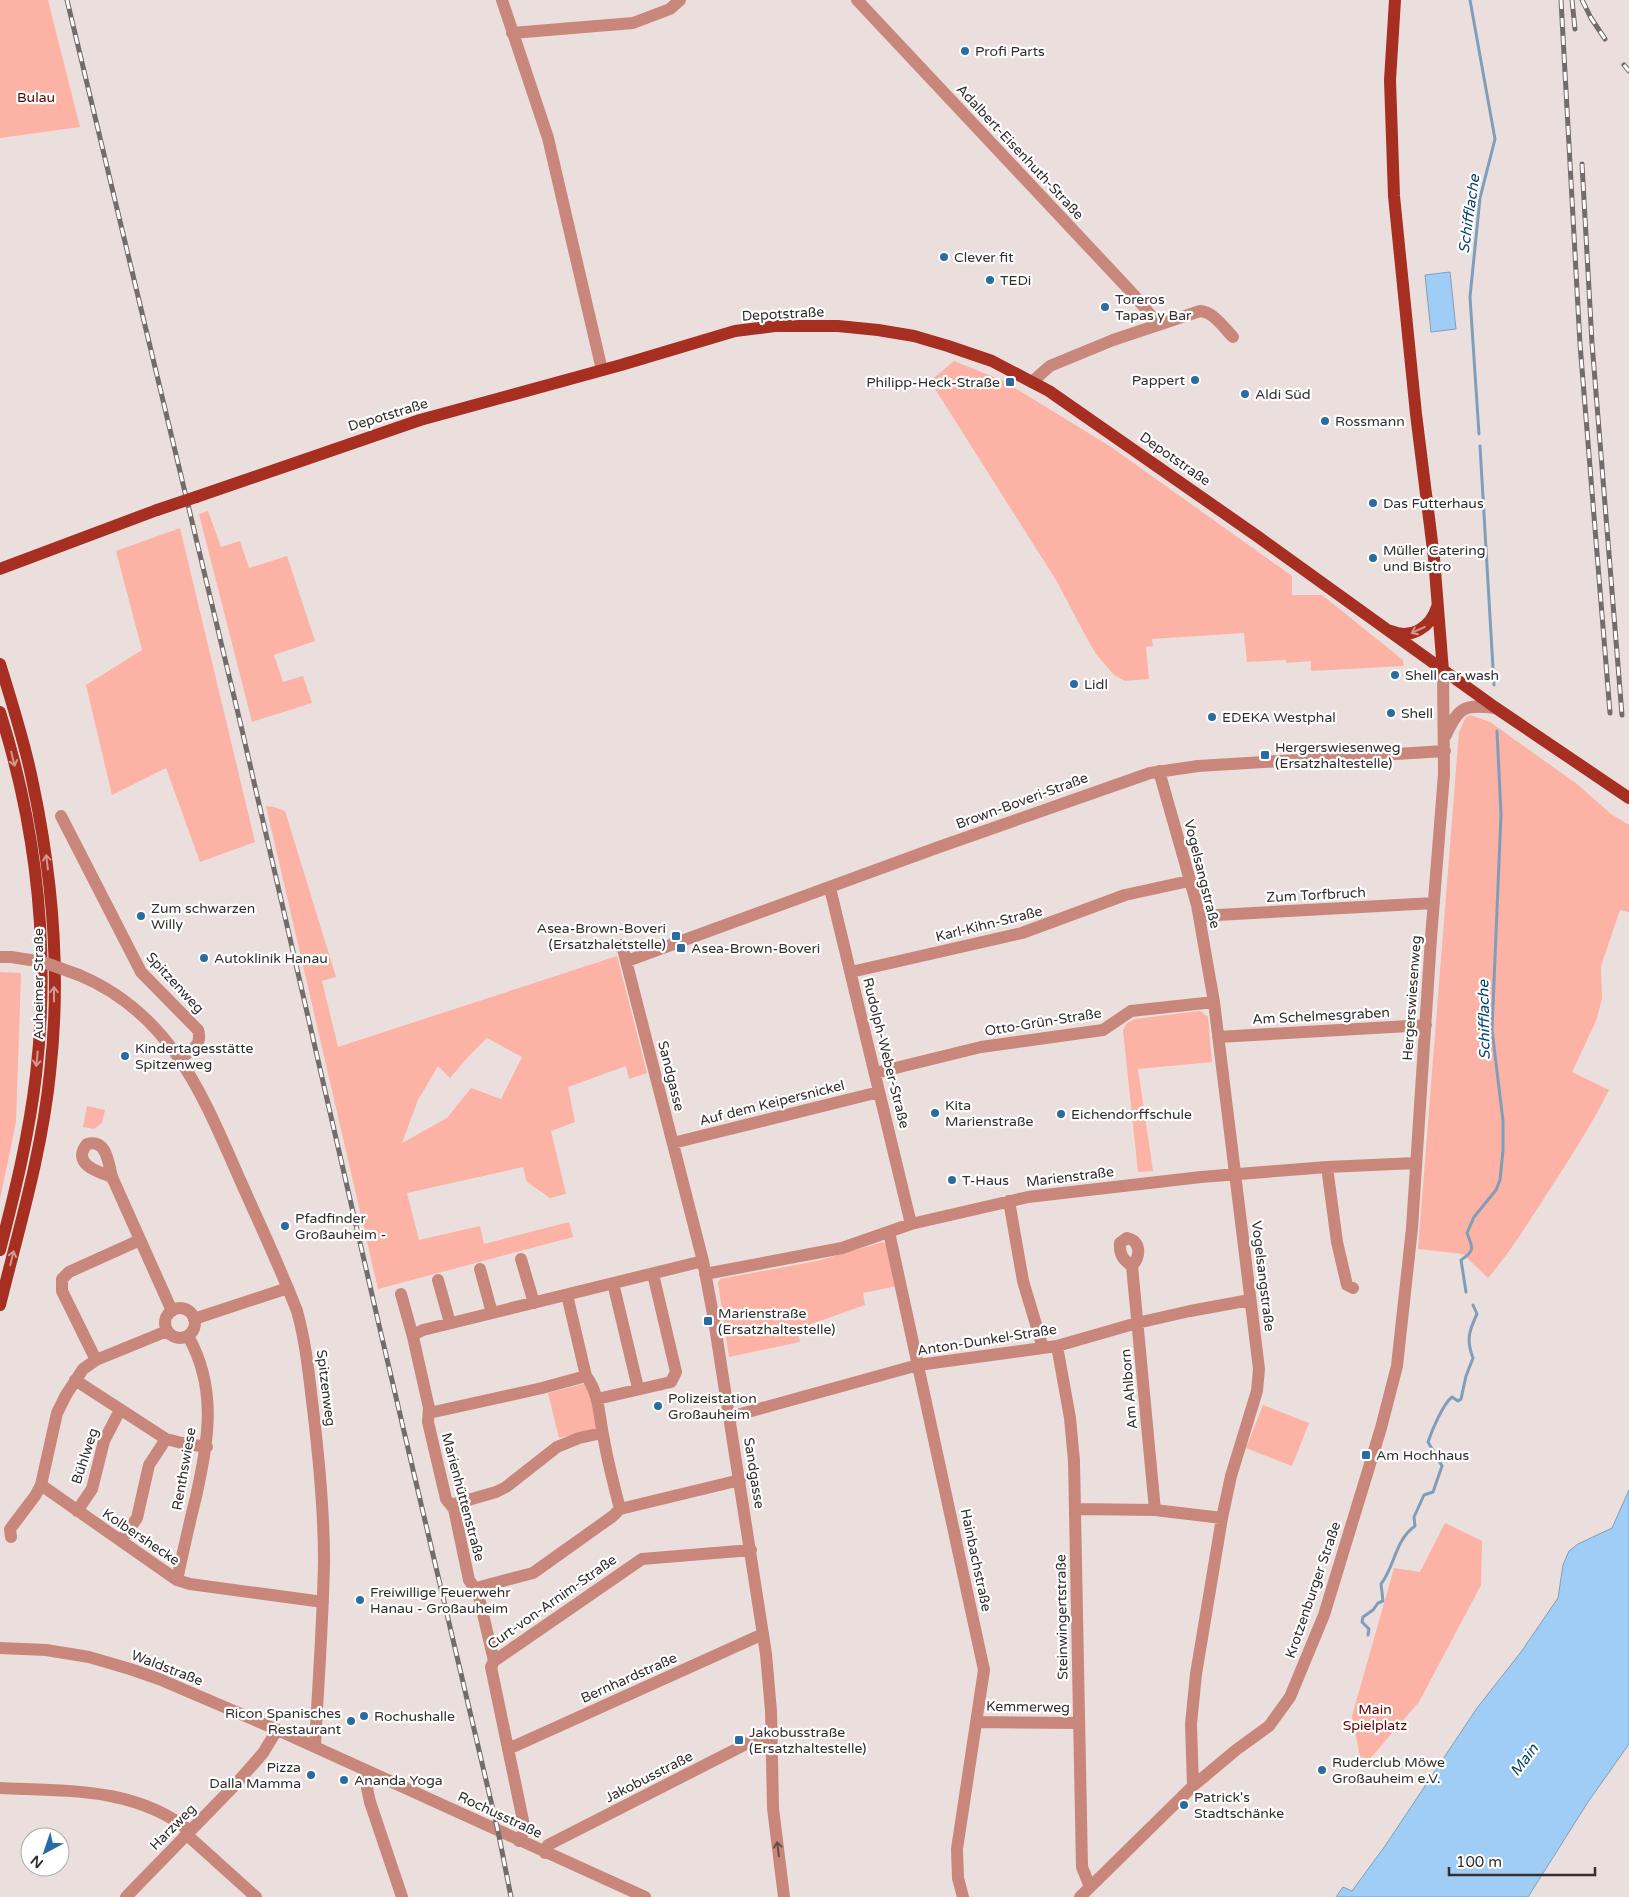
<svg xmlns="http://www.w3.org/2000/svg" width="1629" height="1897" viewBox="0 0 1629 1897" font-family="'Varela Round',sans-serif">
  <rect width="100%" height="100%" fill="#ebdfdd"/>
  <path fill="#fcb2a4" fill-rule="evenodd" d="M0 0H48L80 127 0 138Z
    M954 361 1004 381 1111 447 1292 576V595H1322L1403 660 1404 666 1311 671V661L1286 663V660L1247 662 1244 633 1152 639 1153 646 1146 647 1149 679 1125 681 1114 675 1096 654 1084 633 1056 580 930 381Z
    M208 511 221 547 240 541 249 568 287 556 315 641 274 655 283 682 303 676 312 703 252 722 199 514Z
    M180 528 255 842 200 862 166 768 112 795 86 685 142 650 116 551Z
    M1470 715 1490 722 1577 784 1611 814 1629 825V912L1620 910 1601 966 1602 999 1596 1021 1572 1072 1609 1090C1592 1124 1571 1157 1550 1189 1530 1220 1512 1250 1488 1278L1463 1254 1418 1249 1459 732 1466 717Z
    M266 806 274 807 285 811 336 977 322 981 338 1047 617 956 647 1073 629 1079 626 1066 568 1087 575 1122 551 1131 566 1194 550 1198 527 1182 523 1167 407 1193 419 1240 480 1226 484 1244 569 1222 573 1237 378 1289ZM487 1038 522 1057 501 1099 471 1088 447 1118 402 1143 418 1100 438 1066 450 1078 467 1058Z
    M0 972 21 973 16 1122 0 1199Z
    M1200 1011 1208 1017 1212 1062 1138 1069 1153 1171 1138 1172 1123 1030 1127 1023 1135 1019Z
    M87 1106 105 1110 102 1123 94 1129 83 1127Z
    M883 1242 887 1245 897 1286 863 1293 865 1305 797 1329 800 1342 729 1357 718 1283 720 1279 817 1261Z
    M587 1383 598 1428 559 1438 548 1393Z
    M1263 1405 1309 1423 1292 1466 1246 1448Z
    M1445 1523 1482 1541 1481 1585 1419 1702 1367 1762 1360 1757 1352 1716 1394 1568 1420 1572Z"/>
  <path fill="#a0cdf6" stroke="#809eba" d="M1450 272 1456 329 1431 332 1425 275Z
    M1629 1490V1744L1588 1802 1528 1897H1336L1343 1887 1352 1891 1385 1846 1477 1708 1521 1652 1558 1598 1563 1565 1569 1551 1578 1544 1612 1528Z"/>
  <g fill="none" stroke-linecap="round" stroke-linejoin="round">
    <path stroke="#809eba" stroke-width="3" d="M1470 0 1495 139 1480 198 1470 297 1479 434
      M1480 446 1494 685
      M1466 1292 1461 1260C1475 1251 1473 1248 1467 1233L1474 1217 1496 1190 1500 1180 1503 1150V1121L1492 1030 1501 814 1497 731
      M1368 1635 1369 1629 1362 1622 1363 1617 1373 1610 1378 1603 1383 1601 1381 1584C1395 1566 1395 1540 1415 1526L1414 1517 1424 1495 1433 1492 1442 1466 1428 1442C1432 1430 1443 1404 1452 1397L1458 1401 1461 1399 1466 1376 1473 1358C1466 1340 1469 1331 1477 1314L1473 1305"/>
    <path stroke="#c9877c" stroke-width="12" d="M502 0 548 138 602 370
      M857 0 1134 295 1159 325
      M512 33 633 23 670 9 680 0
      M1033 381 1050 366 1113 340 1200 311C1214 312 1224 328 1233 337
      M1446 735C1459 706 1465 704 1496 708
      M1159 771 1197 905 1214 1002 1259 1369 1257 1391 1231 1476 1222 1518 1196 1674 1191 1724 1193 1786
      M61 816 141 972 198 1030C203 1045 191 1051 180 1058
      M830 888 911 1224
      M1199 916 1434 903
      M622 945 703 1261 714 1320 766 1654 771 1711 773 1808 784 1897
      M0 957H11
      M627 961 939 847 1150 773 1198 766 1445 751
      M851 972 1022 933 1125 895 1189 881
      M79 975C172 1014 203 1096 241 1182 260 1225 280 1267 297 1311 306 1343 309 1376 313 1409 319 1459 324 1510 324 1561 323 1623 318 1685 315 1747
      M1218 1037 1426 1025
      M875 1073 981 1047 1103 1030 1131 1011 1214 1002
      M673 1143 879 1092
      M1327 1167 1337 1242 1347 1285 1353 1288
      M112 1177C108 1162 107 1139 87 1144 71 1164 98 1172 112 1177L172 1311
      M1009 1201 1023 1281 1043 1348
      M889 1232 984 1670 957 1849 958 1878 963 1897
      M521 1259 534 1303
      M1132 1266C1123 1260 1119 1254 1120 1243L1127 1238C1141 1241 1141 1256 1132 1266L1155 1510
      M480 1269 492 1313
      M705 1274 842 1248 911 1224 1028 1197 1201 1177 1327 1167 1416 1163
      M438 1280 450 1323
      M613 1283 638 1388
      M401 1294 413 1337
      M567 1295 586 1376C600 1394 599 1418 604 1440 608 1463 614 1486 620 1509
      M165 1323a15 15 0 1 1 30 0a15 15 0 1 1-30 0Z
      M194 1319 288 1288
      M1057 1346 1070 1418 1074 1461 1082 1867 1090 1887
      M96 1360 62 1291V1279L69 1272 140 1240
      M75 1380 166 1439 182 1443 207 1447
      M597 1399 671 1382 676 1372 653 1274
      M429 1413 542 1388 586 1376
      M730 1417 918 1365 1057 1346 1137 1323 1190 1311 1250 1300
      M41 1485 177 1580 190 1584 323 1602
      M451 1505 496 1492 506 1487 557 1447 579 1438 602 1433
      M1075 1509 1155 1510 1222 1518
      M77 1511 92 1489 104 1441 120 1410
      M11 1537 10 1529 35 1496 41 1485 57 1413 66 1395 83 1369 96 1360 167 1331
      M121 1541 137 1518 149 1465 166 1439
      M177 1580C183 1552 189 1524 196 1497 208 1441 218 1389 188 1336
      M476 1588 533 1573 613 1516 620 1509 740 1480
      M0 1648 46 1650 89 1657 130 1669 159 1679 271 1727 645 1897
      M494 1661 478 1593 469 1580 454 1509 446 1499 428 1422 429 1408 413 1337 415 1334 423 1330 703 1261
      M977 1722 1079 1723
      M508 1749 763 1634
      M368 1771 367 1788 370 1802 402 1897
      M0 1788C66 1791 135 1787 190 1831
      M186 1834 256 1897
      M519 1841 525 1830 491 1667 494 1661 642 1559 751 1550
      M545 1853 548 1845 754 1740 772 1735
      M126 1897 235 1785 263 1753 277 1730
      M1080 1897 1193 1786 1236 1750 1269 1726 1290 1697 1324 1615 1381 1428 1397 1366 1412 1228 1431 938 1444 774 1443 671"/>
    <path stroke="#a62f21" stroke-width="12" d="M1395 0 1390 80 1394 196 1416 414 1434 558 1443 671
      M196 497 420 420 621 365 735 331 775 326H838L878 330 914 336 948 346 992 361 1049 391 1257 536 1496 708 1629 798
      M0 569 157 510
      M1391 631C1411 640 1431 627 1437 607
      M0 664C12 703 25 743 33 784 53 879 61 976 50 1073 42 1152 19 1228 0 1305
      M0 712C37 829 50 953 36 1075 29 1135 15 1192 0 1250"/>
    <defs>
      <path id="rail" d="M67 0 242 730 379 1325 498 1831 511 1897
        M1561 0 1580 344 1610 713
        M1572 0 1575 29
        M1582 0 1591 18 1605 39
        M1624 65 1629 71
        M1582 164 1592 343 1622 715"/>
    </defs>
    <use href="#rail" stroke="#746c6b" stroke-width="5"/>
    <use href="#rail" stroke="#fff" stroke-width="3" stroke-dasharray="9" stroke-linecap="butt"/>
    <path stroke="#c9877c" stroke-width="12" d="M11 957 43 962 79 975"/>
    <path stroke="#a62f21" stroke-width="12" d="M157 510 196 497"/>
  </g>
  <defs><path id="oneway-shaft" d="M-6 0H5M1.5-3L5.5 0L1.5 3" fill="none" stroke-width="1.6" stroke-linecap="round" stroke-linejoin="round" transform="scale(1.25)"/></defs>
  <g stroke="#d29790">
    <use href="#oneway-shaft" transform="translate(1418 630) rotate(155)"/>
    <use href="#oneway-shaft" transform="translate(13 759) rotate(76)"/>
    <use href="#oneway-shaft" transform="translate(47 862) rotate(-97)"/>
    <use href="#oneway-shaft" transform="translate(54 994) rotate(-90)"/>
    <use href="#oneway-shaft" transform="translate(37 1059) rotate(95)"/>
    <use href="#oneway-shaft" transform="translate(12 1258) rotate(-76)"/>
  </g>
  <use stroke="#684e49" href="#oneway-shaft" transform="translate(778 1849) rotate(-97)"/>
  <g fill="#2a6ca2" stroke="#fff" stroke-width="2">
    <circle cx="965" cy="51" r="5"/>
    <circle cx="944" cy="257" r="5"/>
    <circle cx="990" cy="280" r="5"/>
    <circle cx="1105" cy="307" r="5"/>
    <circle cx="1195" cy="380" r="5"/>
    <rect x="1005" y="377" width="10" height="10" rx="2.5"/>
    <circle cx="1245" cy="394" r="5"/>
    <circle cx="1325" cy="421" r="5"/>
    <circle cx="1373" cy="503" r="5"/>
    <circle cx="1373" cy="558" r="5"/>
    <circle cx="1395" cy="675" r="5"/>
    <circle cx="1074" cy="684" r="5"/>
    <circle cx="1391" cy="713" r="5"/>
    <circle cx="1212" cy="717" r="5"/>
    <rect x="1260" y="750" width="10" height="10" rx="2.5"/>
    <circle cx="141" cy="916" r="5"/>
    <rect x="671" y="931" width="10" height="10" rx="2.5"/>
    <rect x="676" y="943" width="10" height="10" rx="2.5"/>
    <circle cx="204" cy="958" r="5"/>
    <circle cx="125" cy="1056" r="5"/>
    <circle cx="935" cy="1113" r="5"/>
    <circle cx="1061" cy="1114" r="5"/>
    <circle cx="952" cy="1180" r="5"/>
    <circle cx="285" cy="1226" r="5"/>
    <rect x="703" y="1316" width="10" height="10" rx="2.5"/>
    <circle cx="658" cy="1406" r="5"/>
    <rect x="1361" y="1450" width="10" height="10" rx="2.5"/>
    <circle cx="360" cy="1600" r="5"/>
    <circle cx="364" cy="1716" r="5"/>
    <circle cx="351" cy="1721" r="5"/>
    <rect x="734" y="1735" width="10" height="10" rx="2.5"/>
    <circle cx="1322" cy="1770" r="5"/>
    <circle cx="311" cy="1775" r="5"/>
    <circle cx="344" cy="1780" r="5"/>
    <circle cx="1184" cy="1805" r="5"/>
  </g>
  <g text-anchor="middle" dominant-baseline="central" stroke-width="4.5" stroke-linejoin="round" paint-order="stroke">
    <g font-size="14" fill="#342f2e" stroke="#fff" text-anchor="start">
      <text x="975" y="51">Profi Parts</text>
      <text x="954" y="257">Clever fit</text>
      <text x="1000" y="280">TEDi</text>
      <text x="1115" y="299">Toreros<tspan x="1115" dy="16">Tapas y Bar</tspan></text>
      <text x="1185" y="380" text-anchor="end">Pappert</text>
      <text x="1000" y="382" text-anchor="end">Philipp-Heck-Straße</text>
      <text x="1255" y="394">Aldi Süd</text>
      <text x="1335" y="421">Rossmann</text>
      <text x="1383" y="503">Das Futterhaus</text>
      <text x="1383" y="550">Müller Catering<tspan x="1383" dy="16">und Bistro</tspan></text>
      <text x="1405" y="675">Shell car wash</text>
      <text x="1084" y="684">Lidl</text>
      <text x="1401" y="713">Shell</text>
      <text x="1222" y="717">EDEKA Westphal</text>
      <text x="1275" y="747">Hergerswiesenweg<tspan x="1275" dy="16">(Ersatzhaltestelle)</tspan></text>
      <text x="151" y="908">Zum schwarzen<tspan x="151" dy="16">Willy</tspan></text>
      <text x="666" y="928" text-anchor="end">Asea-Brown-Boveri<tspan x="666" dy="16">(Ersatzhaletstelle)</tspan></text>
      <text x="691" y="948">Asea-Brown-Boveri</text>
      <text x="214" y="958">Autoklinik Hanau</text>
      <text x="135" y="1048">Kindertagesstätte<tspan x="135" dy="16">Spitzenweg</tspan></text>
      <text x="945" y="1105">Kita<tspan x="945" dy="16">Marienstraße</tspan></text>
      <text x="1071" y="1114">Eichendorffschule</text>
      <text x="962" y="1180">T-Haus</text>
      <text x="295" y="1218">Pfadfinder<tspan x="295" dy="16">Großauheim -</tspan></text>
      <text x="718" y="1313">Marienstraße<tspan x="718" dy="16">(Ersatzhaltestelle)</tspan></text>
      <text x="668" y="1398">Polizeistation<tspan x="668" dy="16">Großauheim</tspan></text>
      <text x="1376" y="1455">Am Hochhaus</text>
      <text x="370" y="1592">Freiwillige Feuerwehr<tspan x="370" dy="16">Hanau - Großauheim</tspan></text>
      <text x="341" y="1713" text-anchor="end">Ricon Spanisches<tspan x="341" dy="16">Restaurant</tspan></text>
      <text x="374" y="1716">Rochushalle</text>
      <text x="749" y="1732">Jakobusstraße<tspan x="749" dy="16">(Ersatzhaltestelle)</tspan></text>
      <text x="1332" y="1762">Ruderclub Möwe<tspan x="1332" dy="16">Großauheim e.V.</tspan></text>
      <text x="301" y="1767" text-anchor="end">Pizza<tspan x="301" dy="16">Dalla Mamma</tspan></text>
      <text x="354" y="1780">Ananda Yoga</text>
      <text x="1194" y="1797">Patrick's<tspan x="1194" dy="16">Stadtschänke</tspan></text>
    </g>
    <g font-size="14" fill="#5f0200" stroke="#fff">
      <text x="36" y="97">Bulau</text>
      <text x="1375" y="1709">Main<tspan x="1375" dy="16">Spielplatz</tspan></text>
    </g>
    <g font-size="14" fill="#342f2e" stroke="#fff">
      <text transform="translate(1020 152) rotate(47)">Adalbert-Eisenhuth-Straße</text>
      <text transform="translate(783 314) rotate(-3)">Depotstraße</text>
      <text transform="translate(388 415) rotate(-17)">Depotstraße</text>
      <text transform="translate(1175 459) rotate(35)">Depotstraße</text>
      <text transform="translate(1022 801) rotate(-20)">Brown-Boveri-Straße</text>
      <text transform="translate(1202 874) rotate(76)">Vogelsangstraße</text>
      <text transform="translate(1316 895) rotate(-3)">Zum Torfbruch</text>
      <text transform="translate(989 924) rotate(-14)">Karl-Kihn-Straße</text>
      <text transform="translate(175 983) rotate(47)">Spitzenweg</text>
      <text transform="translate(38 984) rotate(-90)">Auheimer Straße</text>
      <text transform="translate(1412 998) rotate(-86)">Hergerswiesenweg</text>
      <text transform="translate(1321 1016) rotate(-3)">Am Schelmesgraben</text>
      <text transform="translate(1043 1022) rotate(-9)">Otto-Grün-Straße</text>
      <text transform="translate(886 1053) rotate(76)">Rudolph-Weber-Straße</text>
      <text transform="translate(671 1076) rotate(76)">Sandgasse</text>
      <text transform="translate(772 1103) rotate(-14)">Auf dem Keipersnickel</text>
      <text transform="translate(1070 1177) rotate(-7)">Marienstraße</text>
      <text transform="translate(1263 1276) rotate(83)">Vogelsangstraße</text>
      <text transform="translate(987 1340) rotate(-9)">Anton-Dunkel-Straße</text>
      <text transform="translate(326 1388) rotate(83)">Spitzenweg</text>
      <text transform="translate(1129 1389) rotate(-95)">Am Ahlborn</text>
      <text transform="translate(85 1456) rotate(-72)">Bühlweg</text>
      <text transform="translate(184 1469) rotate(-80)">Renthswiese</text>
      <text transform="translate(754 1473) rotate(81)">Sandgasse</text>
      <text transform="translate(463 1497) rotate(75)">Marienhüttenstraße</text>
      <text transform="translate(141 1537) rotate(34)">Kolbershecke</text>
      <text transform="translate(976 1560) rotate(78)">Hainbachstraße</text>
      <text transform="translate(1313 1590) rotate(-71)">Krotzenburger Straße</text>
      <text transform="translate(552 1602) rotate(-35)">Curt-von-Arnim-Straße</text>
      <text transform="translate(1062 1617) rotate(-91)">Steinwingertstraße</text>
      <text transform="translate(167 1668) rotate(21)">Waldstraße</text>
      <text transform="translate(629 1678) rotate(-24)">Bernhardstraße</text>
      <text transform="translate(1028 1707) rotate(1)">Kemmerweg</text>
      <text transform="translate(649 1777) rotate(-27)">Jakobusstraße</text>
      <text transform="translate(500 1815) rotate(25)">Rochusstraße</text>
      <text transform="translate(173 1827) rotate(-45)">Harzweg</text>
    </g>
    <g font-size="15" font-style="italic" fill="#07436e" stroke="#fff">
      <text transform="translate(1469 214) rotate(-82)">Schifflache</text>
      <text transform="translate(1484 1020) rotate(-91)">Schifflache</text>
      <text transform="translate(1524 1760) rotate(-53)">Main</text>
    </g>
  </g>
  <g transform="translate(45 1852) rotate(220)"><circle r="24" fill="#ffffff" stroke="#aeacab"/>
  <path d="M0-4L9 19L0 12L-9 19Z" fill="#2a6ca2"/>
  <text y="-8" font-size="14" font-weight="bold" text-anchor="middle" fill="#342f2e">N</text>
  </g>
  <path d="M1449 1867v8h146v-8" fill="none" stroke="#342f2e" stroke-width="2.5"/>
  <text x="1456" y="1867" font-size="15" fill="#342f2e" stroke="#ffffff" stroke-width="4" paint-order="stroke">100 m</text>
</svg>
